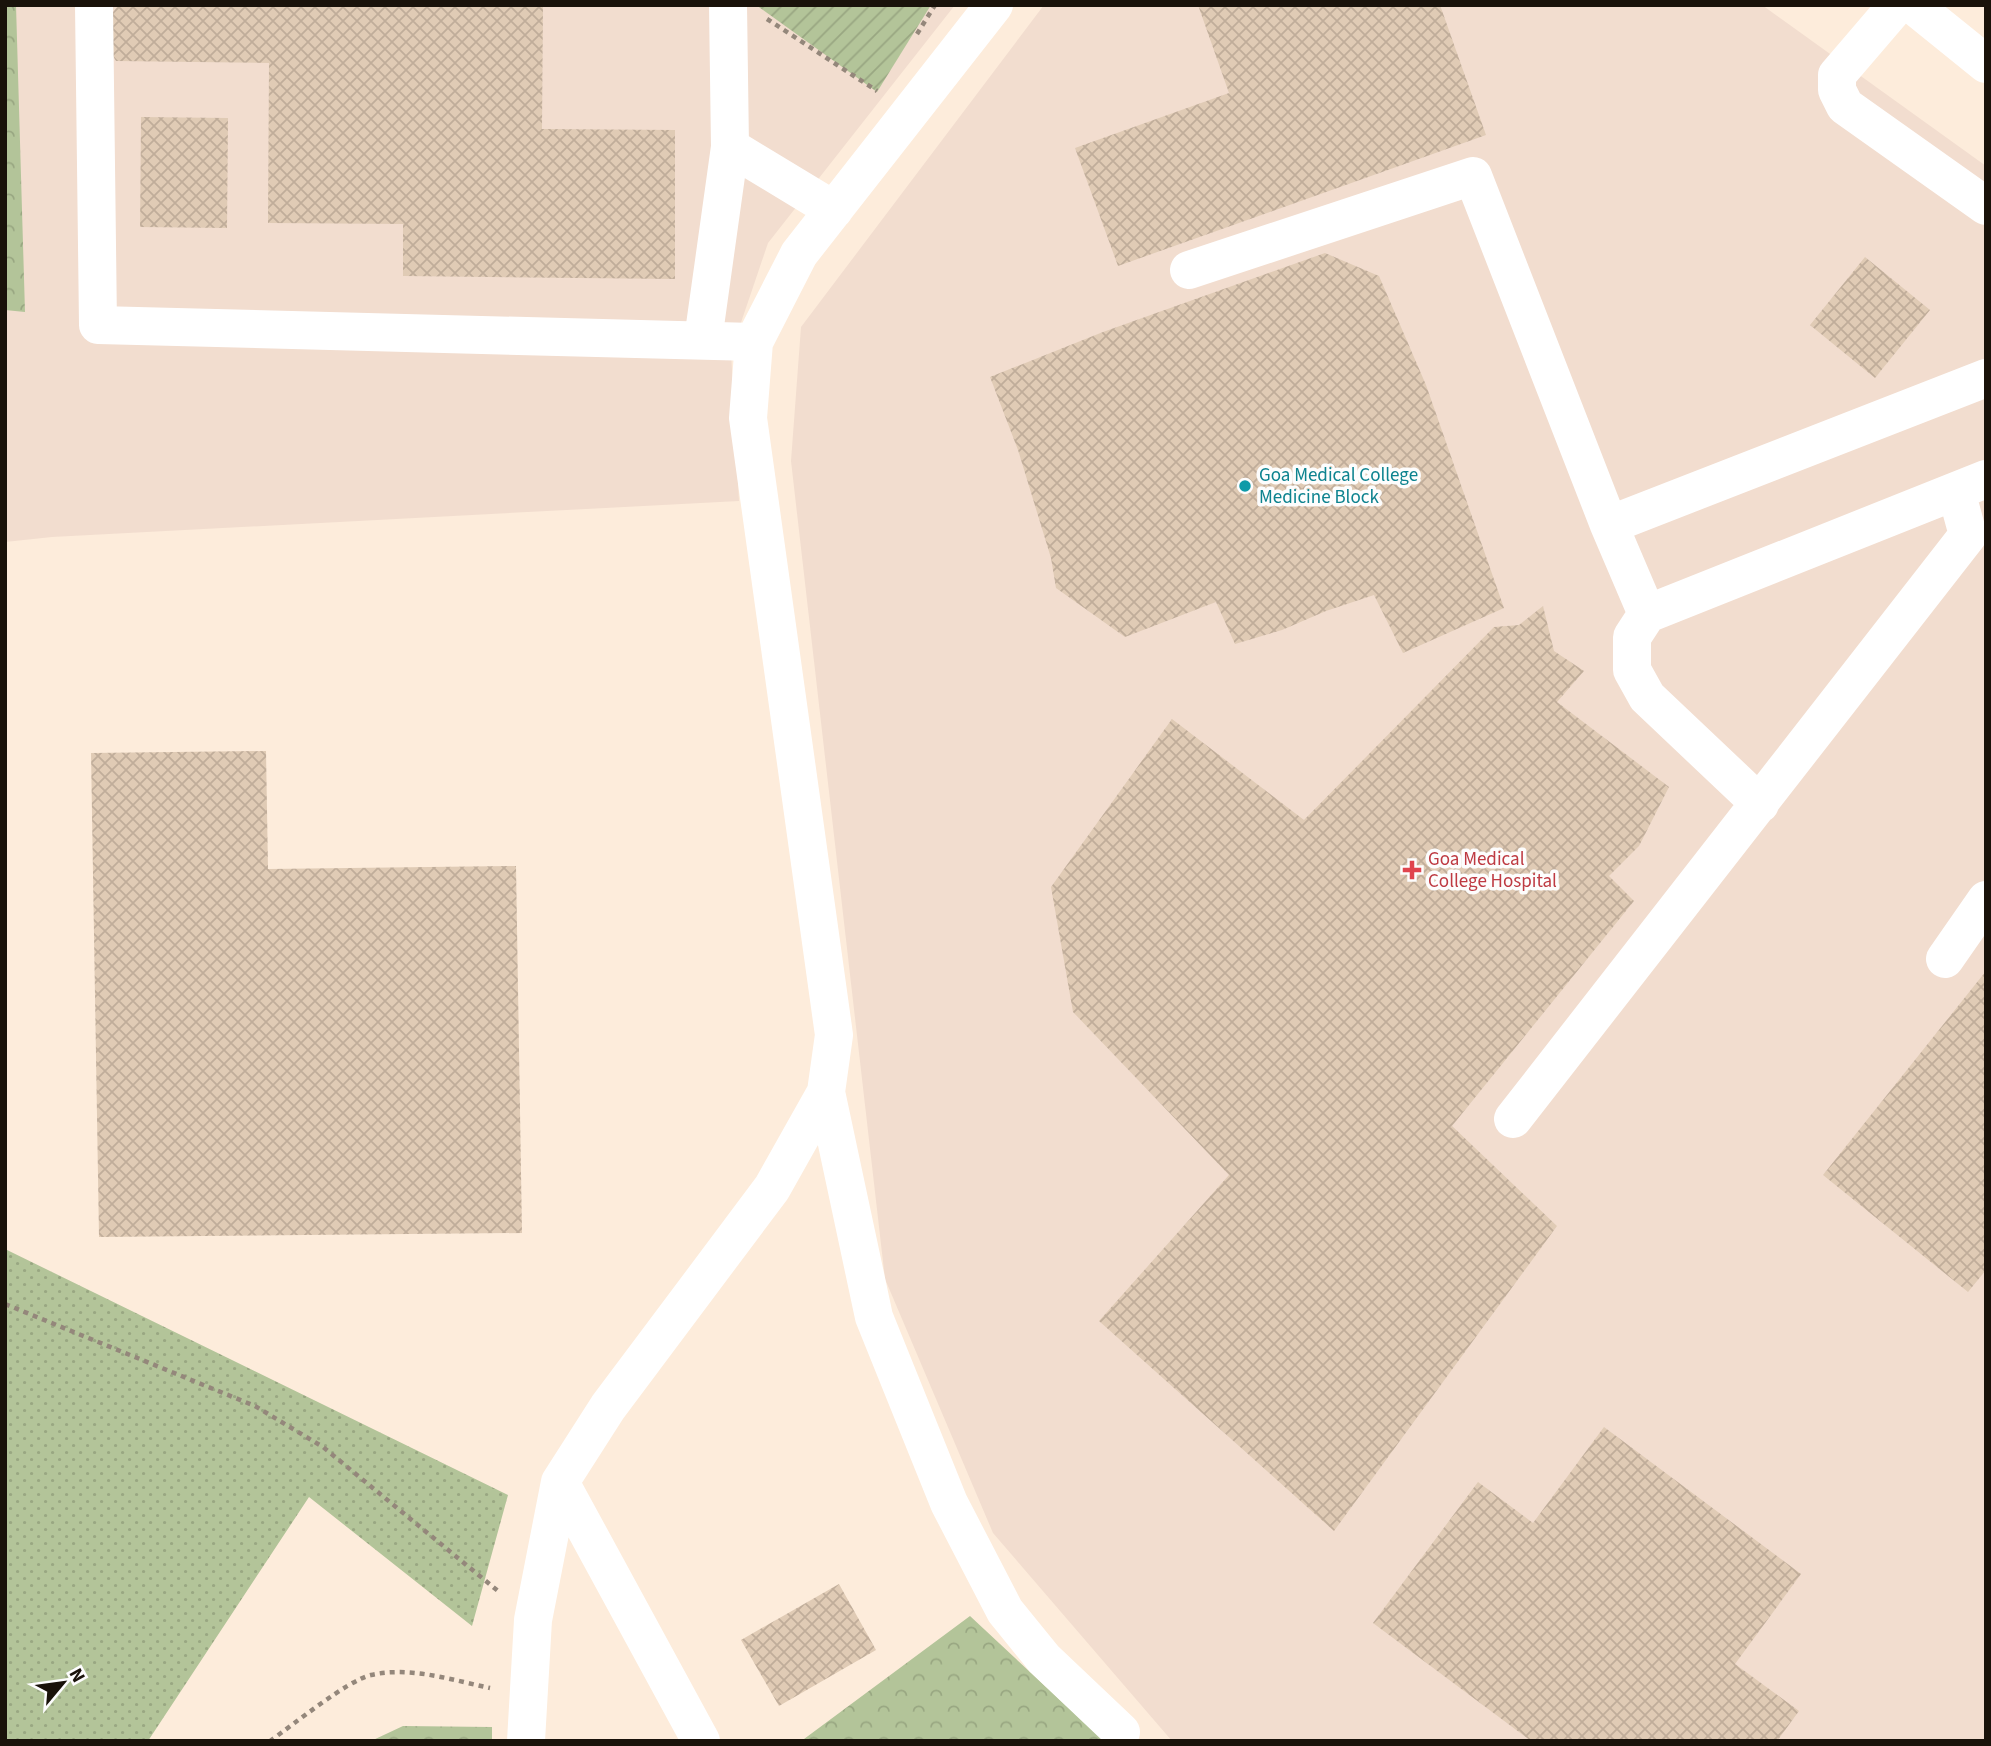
<svg xmlns="http://www.w3.org/2000/svg" width="1991" height="1746" viewBox="0 0 1991 1746" font-family="'Source Sans 3',sans-serif">
  <defs>
    <pattern id="grass-dots" width="8" height="8" patternUnits="userSpaceOnUse" patternTransform="scale(1.75)"><rect width="8" height="8" fill="#b3c499"/><path d="M2 2h.1M6 6h.1" fill="none" stroke="#99a782" stroke-width="1.8" stroke-linecap="round"/></pattern>
    <pattern id="forest-crowns" width="20" height="18" patternUnits="userSpaceOnUse" patternTransform="scale(1.75)"><rect width="20" height="18" fill="#b3c499"/><path d="M2 6a3 3 0 1 1 6 0M12 15a3 3 0 1 1 6 0" fill="none" stroke="#99a782"/></pattern>
    <pattern id="garden-furrows" width="10" height="10" patternUnits="userSpaceOnUse" patternTransform="scale(1.75)"><rect width="10" height="10" fill="#b3c499"/><path d="M-1 1l2-2M0 10L10 0M9 11l2-2" fill="none" stroke="#99a782"/></pattern>
    <pattern id="building-cross-hatch" width="8" height="8" patternUnits="userSpaceOnUse" patternTransform="scale(1.75)"><rect width="8" height="8" fill="#e0cbb5"/><path d="M0 0l8 8M0 8l8-8" fill="none" stroke="#c0ad9a"/></pattern>
  </defs>
  <rect width="100%" height="100%" fill="#fdecdb"/>
  <path fill="#f2ddcf" d="M5 5H955L768 243 731 352 739 501 52 537 5 542Z
    M1044 5H1762L1986 166V1741H1172L993 1533 885 1279 791 461 801 327Z"/>
  <path fill="url(#grass-dots)" d="M5 1249 508 1495 472 1626 309 1497 148 1741H5Z"/>
  <path fill="url(#forest-crowns)" d="M5 5H16L25 312 5 310Z
    M970 1616 1104 1741H806L804 1739Z
    M403 1726 492 1727V1741H371Z"/>
  <path fill="url(#garden-furrows)" d="M756 5H931L877 92Z"/>
  <path fill="url(#building-cross-hatch)" d="M125 5H543L542 129 675 130V279L403 276V224L268 223 269 63 116 61 109 49V17L117 7Z
    M1198 5H1440L1486 135 1118 266 1075 148 1229 93Z
    M141 117 228 118 227 228 140 227Z
    M1325 253 1379 276 1426 385 1504 608 1403 653 1374 595 1326 611 1282 630 1235 644 1216 602 1125 637 1056 588 1051 558 1018 450 990 377 1103 332Z
    M1865 257 1930 310 1875 378 1810 325Z
    M1543 606 1554 651 1584 671 1557 702 1669 787 1639 846 1609 876 1634 901 1452 1126 1557 1226 1334 1531 1099 1321 1229 1175 1073 1012 1051 887 1172 719 1304 820 1494 627 1519 625Z
    M266 751 268 869 516 866 522 1233 99 1237 91 753Z
    M1986 971V1270L1968 1292 1823 1175Z
    M1604 1427 1801 1574 1735 1664 1799 1711 1777 1741H1531L1373 1623 1478 1482 1533 1523Z
    M839 1584 876 1650 779 1706 741 1640Z"/>
  <g fill="none" stroke-linecap="round" stroke-linejoin="round">
    <path stroke="#94877b" stroke-width="4.5" stroke-dasharray="5 5" stroke-linecap="butt" d="M767 19 877 91
      M917 34 935 5
      M5 1304 255 1406 323 1447 498 1591
      M270 1741C293 1725 348 1680 371 1675 410 1666 452 1680 490 1688"/>
    <path stroke="#fff" stroke-width="38" d="M94 5 98 325 754 342
      M1897 5 1837 75V90L1845 106 1986 206
      M1913 5 1986 64
      M730 147 834 210
      M1189 270 1473 176 1609 525 1647 614 1986 479
      M703 340 730 147 728 5
      M1609 525 1986 378
      M1647 614 1632 637V670L1647 697 1760 804
      M1945 959 1986 900
      M826 1092 874 1317 949 1503 1005 1611 1044 1659 1121 1732
      M1513 1119 1968 535 1956 491
      M560 1482 701 1741
      M526 1741 533 1620 560 1482 608 1407 772 1188 826 1092 834 1035 748 418 754 342 799 254 994 5"/>
  </g>
  <circle fill="#0f9aa8" stroke="#fdfdfd" stroke-width="2.5" cx="1245" cy="486" r="7"/>
  <path fill="#e0444e" stroke="#fdfdfd" stroke-width="2.5" d="M1408.5 859.5h7v7h7v7h-7v7h-7v-7h-7v-7h7z"/>
  <g text-anchor="middle" dominant-baseline="central" stroke-width="7" stroke-linejoin="round" paint-order="stroke">
    <g font-size="19" fill="#0d838f" stroke="#fdfdfd" text-anchor="start">
      <text x="1259" y="475">Goa Medical College<tspan x="1259" dy="22">Medicine Block</tspan></text>
    </g>
    <g font-size="19" fill="#be3a42" stroke="#fdfdfd" text-anchor="start">
      <text x="1428" y="859">Goa Medical<tspan x="1428" dy="22">College Hospital</tspan></text>
    </g>
  </g>
  <rect width="1991" height="1746" fill="none" stroke="#19120a" stroke-width="14"/>
  <g transform="translate(63 1683) rotate(61)" stroke="#fdfdfd" stroke-width="5" paint-order="stroke">
  <path d="M0-5L12 26L0 18L-12 26Z" fill="#19120a"/>
  <text y="-10" font-size="19" font-weight="bold" text-anchor="middle" fill="#19120a">N</text>
  </g>
</svg>
